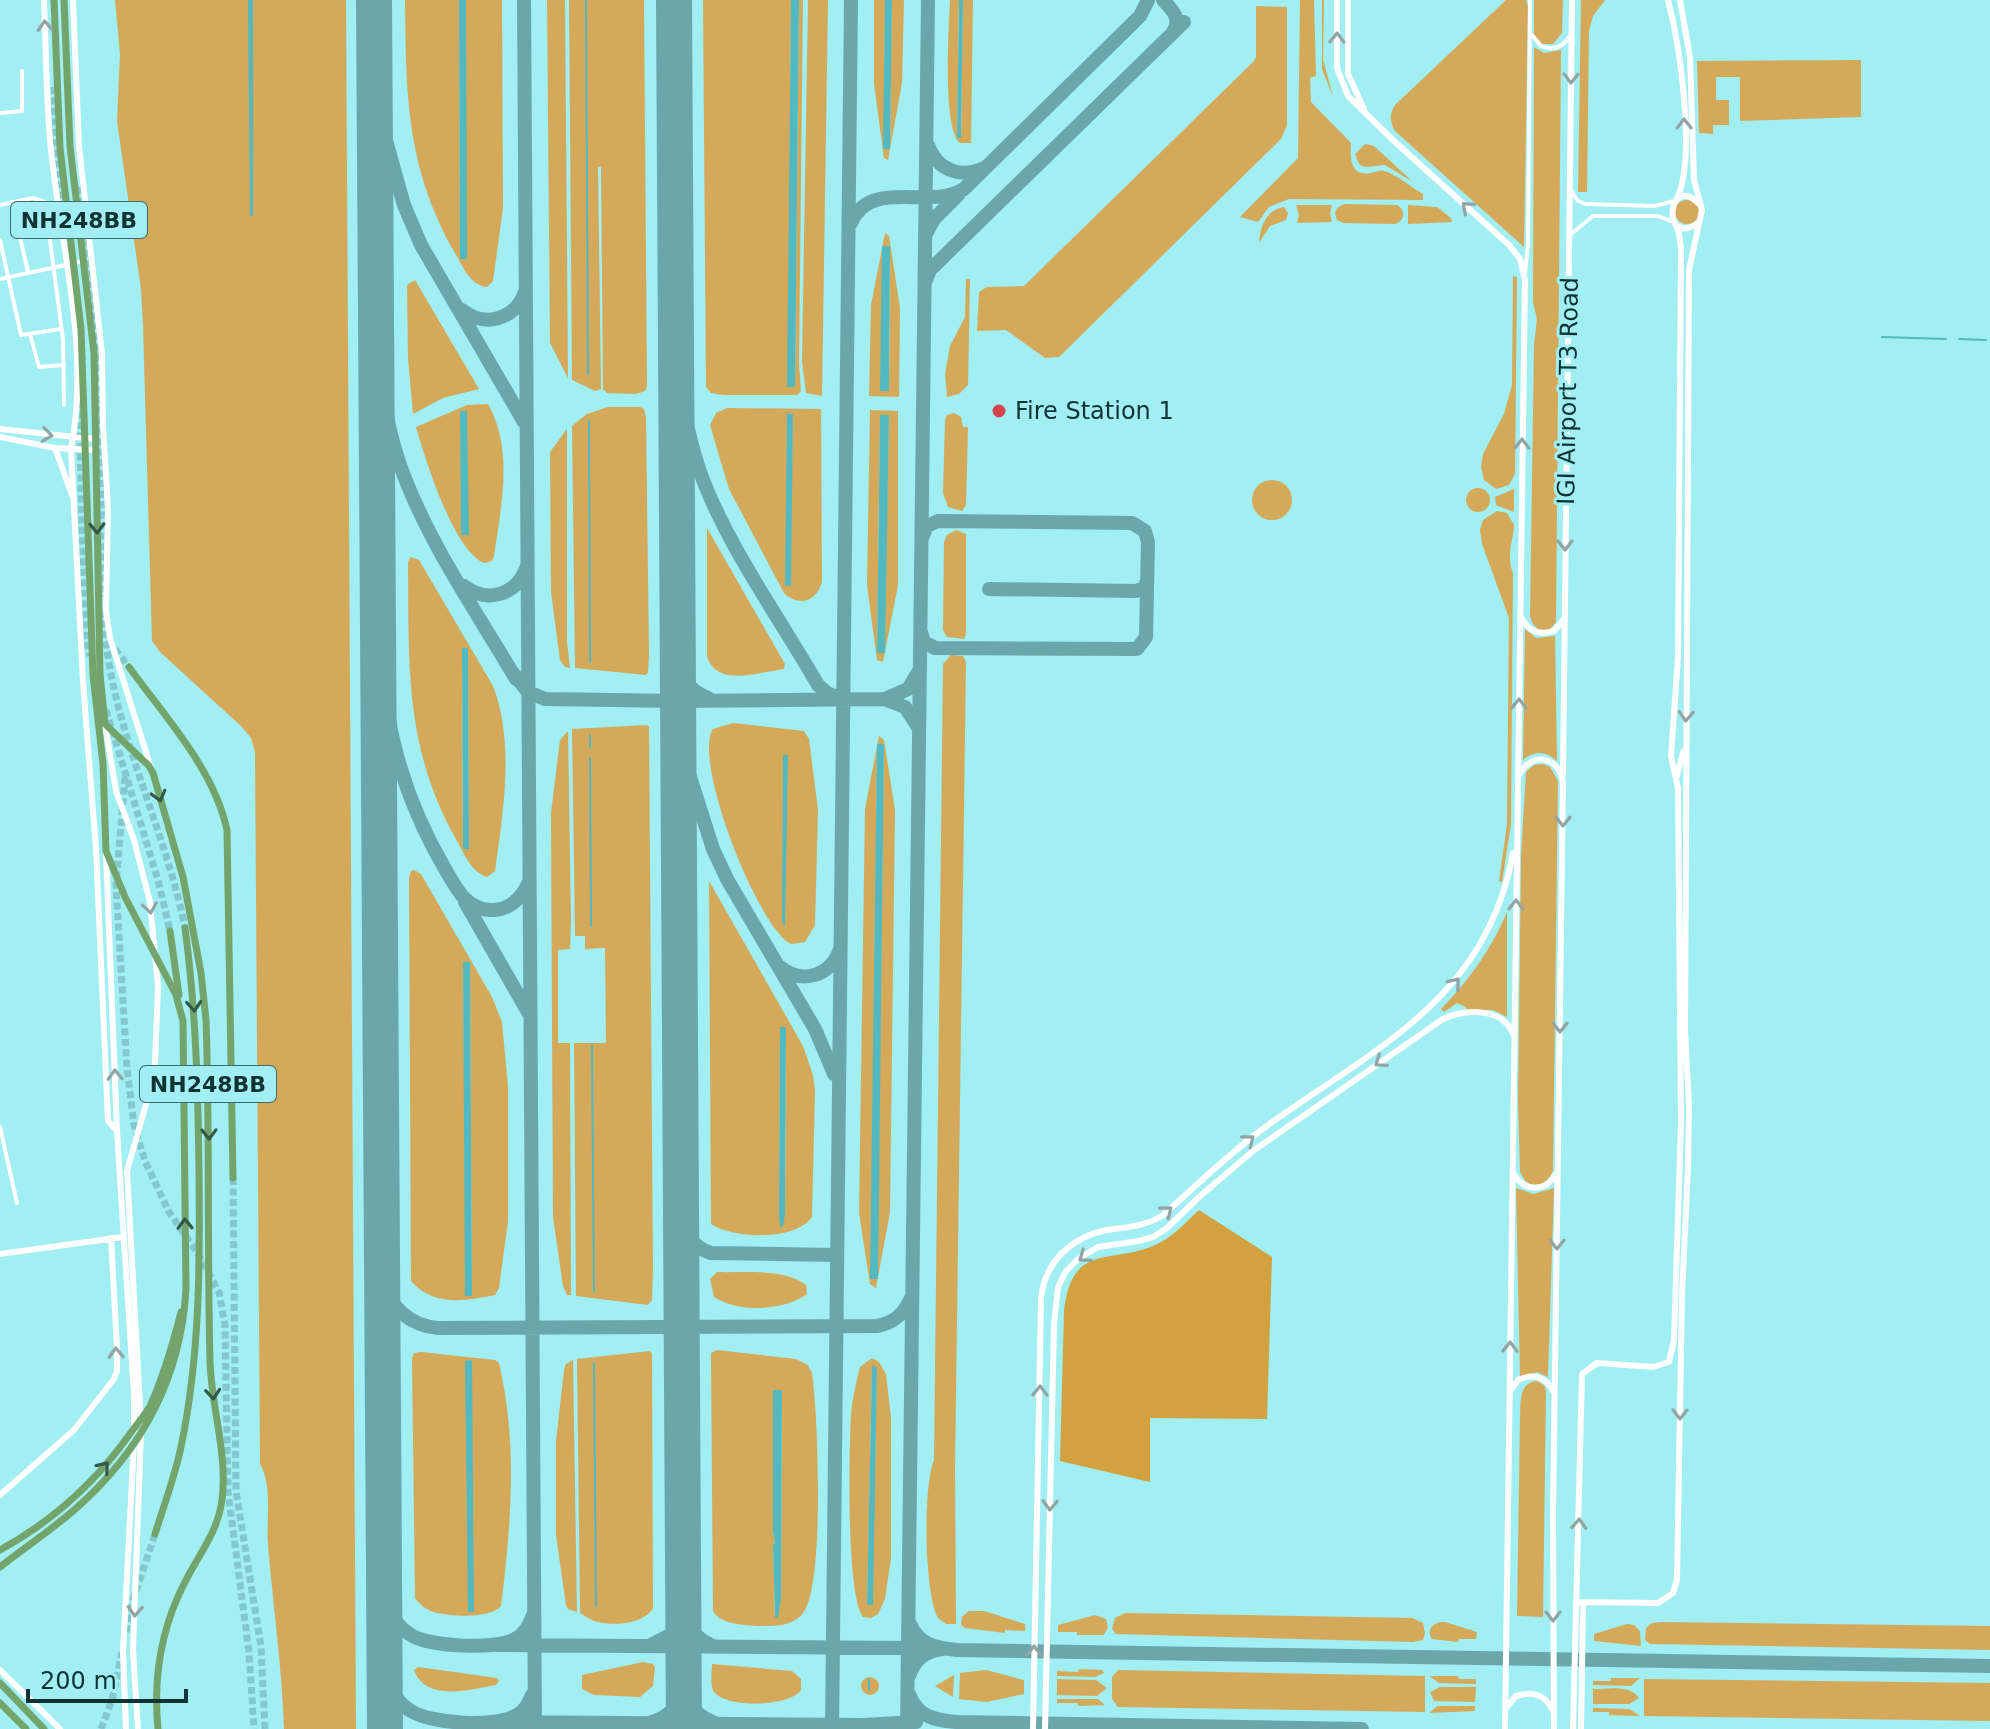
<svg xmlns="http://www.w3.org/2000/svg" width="1990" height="1729" viewBox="0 0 1990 1729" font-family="'DejaVu Sans',sans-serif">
  <rect width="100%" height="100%" fill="#a1eef3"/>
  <path fill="#d4a959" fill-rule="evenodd" d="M115 0H346L356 1729H284C282 1667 273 1606 268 1544 266 1518 273 1487 260 1464L255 752 251 738 241 726 160 652 152 641 143 325 141 289 117 121 120 54Z
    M405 0H459L460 258 466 259V0H502L503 208 493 281 487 287C469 285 463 266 455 253 406 168 406 94 405 0Z
    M547 0H565L568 378 550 343Z
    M569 0H644L647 386 645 391 636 394 607 393 603 389 601 167H598L601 389 595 391 572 380Z
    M703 0H791L788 387 795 386 799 0H803L799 364 801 391 797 395H723L711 393 706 387Z
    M808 0H828L822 396 806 393 802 362Z
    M874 0H885L884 149H890L892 0H904L902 83 888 160 884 158 874 84Z
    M950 0H959L957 137 961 138 963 0H973L971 143H960C942 129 949 26 950 0Z
    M1300 0H1314L1316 76 1310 78 1311 102 1351 143C1350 158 1350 177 1371 173 1376 172 1379 170 1384 171 1396 174 1411 187 1423 194V200L1289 199 1269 207 1258 222 1240 217 1298 158Z
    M1322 0H1324L1323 59 1333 97 1322 69Z
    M1506 0H1526L1528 7 1524 247 1395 131C1390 122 1389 114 1395 105Z
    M1534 0H1563L1562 33 1553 44H1542L1534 35Z
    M1581 0H1605L1593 16 1589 31 1587 192H1578Z
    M1256 6 1287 7V125L1281 139 1059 357 1045 358 1006 330 977 331 979 292 987 287 1024 286 1253 62 1256 57Z
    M1534 47 1544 53 1561 50 1556 622 1550 629 1540 631 1533 624 1530 617 1534 345 1537 319 1533 302Z
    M1861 60V117L1740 121V77H1716V100H1729V125H1713V134L1699 133 1697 61Z
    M1365 144 1374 146 1413 182 1385 165 1365 167 1359 164 1355 154Z
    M1675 212a12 12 0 1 1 24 0a12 12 0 1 1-24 0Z
    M1344 204 1397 205C1406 210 1405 221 1395 224L1343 223 1337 220 1335 214 1337 208Z
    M1296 205H1332L1330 214 1332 222 1297 223 1299 215Z
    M1408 205 1437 207 1451 218 1452 222 1408 224Z
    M1284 207 1288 213 1286 220 1270 226 1259 243C1260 227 1266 210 1284 207Z
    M885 233 889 236 900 308 899 397 869 396 871 305ZM883 246 890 247 889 390Z
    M1513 276 1517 277 1515 474 1509 485 1496 489 1484 480 1481 467 1483 454 1504 414 1512 385Z
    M966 279H970L968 385 959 394 947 397 945 374 950 346 965 317Z
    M415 280 479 389 443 398 413 414 408 358 407 285Z
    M488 404C514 450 501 507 494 556L492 561 484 563C453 550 425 458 416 427L467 405Z
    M608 407H640L644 409 646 417 649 655 648 672 646 675 575 668 572 426 587 414Z
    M727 408 821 409 822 582C816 602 799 607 784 593L729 489 710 425 716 413ZM787 413 793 414 790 586Z
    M870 410 898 411V585L883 662 877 660 867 585ZM880 415 889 416 884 653 877 652Z
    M954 413 961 417 963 427H968L966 505 962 511 948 507 943 493 945 420 947 415Z
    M567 429V642L570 668 565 667 560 660 551 592 550 452Z
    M1252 500a20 20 0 1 1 40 0a20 20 0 1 1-40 0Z
    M1466 500a12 12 0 1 1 24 0a12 12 0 1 1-24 0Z
    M1514 489V512L1496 505 1495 497Z
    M1497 511 1507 513 1514 525C1513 543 1506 555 1513 573L1511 824 1502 882 1499 881 1507 824 1509 618 1482 544 1480 530 1483 520Z
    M707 528 785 664 784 669C759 672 716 688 707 656Z
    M956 530 966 534V634L964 639 947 637 943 630 944 542 947 535Z
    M411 557 419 560 493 686C515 743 503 813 495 871L487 877C471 872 465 855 457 841 404 748 409 665 408 562ZM462 648H468L469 849 463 848Z
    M1525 629 1536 638 1555 636 1557 761C1546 751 1534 750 1523 760Z
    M951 655 963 656 966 662 955 1467 956 1624H946L938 1618C924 1593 923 1486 934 1460L943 664Z
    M733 723 804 731 809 739 818 810 815 925 805 942 791 944C758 928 692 760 713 729Z
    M647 725 649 727 653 1271 652 1300 648 1305 576 1296 574 1043H606L605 948 585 949V936H575L572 729Z
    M568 731 571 921 570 949 558 950V1043H570L571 1295H567L563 1286 553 1217 551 813 560 740Z
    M879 736 884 740 895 810 890 1212 876 1288 870 1284 859 1213 865 809ZM877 745H884L877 1279H871Z
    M1543 764 1550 767 1558 781 1553 1170C1549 1182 1538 1189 1526 1182L1520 1172 1518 1103 1521 856 1526 772 1534 765Z
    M414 870 421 874 492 997 502 1022 508 1087V1221L499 1288 495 1295C464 1301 434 1307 411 1281L409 878 411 871ZM463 963H470L472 1296H466Z
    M709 881 803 1046 813 1075 815 1091 812 1217C796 1241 733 1239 711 1224ZM786 1027 785 1215 782 1226 779 1215 780 1028Z
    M1507 912V1017L1493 1010H1467L1466 1007 1457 1003 1444 1012 1441 1009C1469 980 1491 950 1507 912Z
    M1516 1188 1534 1194 1554 1188 1548 1377 1537 1372 1520 1378Z
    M717 1272C744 1273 785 1268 806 1285L807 1294C784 1311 738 1313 714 1297L710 1279Z
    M717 1350 796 1359 808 1365 812 1373C818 1412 825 1586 803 1613 792 1627 773 1626 757 1626 743 1625 720 1624 713 1611L711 1353ZM782 1390 781 1598 777 1618H775L773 1546 775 1543 773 1533V1391Z
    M650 1351 652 1354 653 1608C644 1624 615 1626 598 1622 592 1621 585 1616 580 1613L577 1359Z
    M421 1352 495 1360 499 1363C518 1443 511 1526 501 1606 491 1619 446 1617 431 1611 424 1608 420 1604 415 1598L412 1358 414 1353Z
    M872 1358 879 1362 886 1374 891 1418V1558L885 1599 878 1614 871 1618 863 1617C846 1595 849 1449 851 1416 852 1400 856 1383 860 1367ZM872 1367H877L872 1605 867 1604Z
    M573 1360 577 1612 568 1609 566 1605 556 1535V1441L564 1370 566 1364Z
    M1537 1381 1544 1385 1546 1391 1543 1617 1517 1616 1520 1417C1521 1402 1518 1383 1537 1381Z
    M969 1611H984L1025 1624V1631L1005 1630V1633L965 1628 961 1625 962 1617Z
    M1125 1613 1413 1618 1423 1623 1425 1633 1423 1640 1413 1642 1116 1634 1112 1629 1115 1618Z
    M1095 1615 1106 1619 1108 1627 1104 1635H1077V1632H1058V1625Z
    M1445 1622 1477 1632 1476 1639H1459L1458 1642 1432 1639C1425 1629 1435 1621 1445 1622Z
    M1661 1622 1990 1626V1650L1650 1644 1645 1640 1646 1628 1652 1623Z
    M1627 1624 1634 1625 1640 1631 1641 1646 1594 1641V1634Z
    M643 1662 653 1664 655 1667 653 1686 640 1697 594 1695 582 1689V1675Z
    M712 1664 792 1671 801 1679V1690C790 1707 722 1709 713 1690 710 1683 712 1671 712 1664Z
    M418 1667 497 1678 499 1681 496 1685C471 1689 426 1703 414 1670Z
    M1079 1669 1102 1670 1104 1673 1095 1677 1057 1676V1671L1078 1672Z
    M986 1670 1024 1680V1694L987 1702 959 1699 960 1673Z
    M1118 1670 1425 1676V1712L1118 1707 1112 1699V1677Z
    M954 1675 953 1697 935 1686Z
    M1429 1676H1458L1459 1679H1476V1684L1439 1683Z
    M861 1686a9 9 0 1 1 18 0a9 9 0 1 1-18 0Z
    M1611 1678H1640L1631 1686 1593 1685V1681H1611Z
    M1057 1679 1096 1680 1107 1688 1097 1696 1057 1695Z
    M1644 1679 1990 1683V1721L1644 1716Z
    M1440 1687H1476L1475 1702 1434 1701 1430 1692Z
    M1593 1689C1608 1689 1630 1684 1639 1698L1629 1704H1593Z
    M1057 1699H1098L1105 1705 1078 1706V1703H1057Z
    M1438 1706H1475V1711L1429 1713Z
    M1593 1708 1629 1709 1640 1716 1609 1715V1712H1593Z"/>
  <path fill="#d3a13f" d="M1199 1210 1272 1257 1267 1419 1150 1418V1482L1060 1461 1064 1311C1072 1241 1111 1265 1155 1245 1172 1238 1186 1222 1199 1210Z"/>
  <path fill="#52b9c0" d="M248 0H253V216H250Z
    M459 0H466L467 259H460Z
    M791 0H799L795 387H787Z
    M885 0H892L890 149H883Z
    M959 0H963L961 138H957Z
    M882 246H890L889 391H880Z
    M460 411H467L469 535H461Z
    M787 413 793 414 791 586H785Z
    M880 415H889L885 653H877Z
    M462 648H468L469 849H463Z
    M877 744H884L878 1279H870Z
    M783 755H788L785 927 782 922Z
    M463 962H470L472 1296H465Z
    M780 1027H786L785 1215 783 1227 780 1226 779 1215Z
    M472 1360 474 1612H468L465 1361Z
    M872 1366 877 1367 873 1605H867Z
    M773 1390H782L781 1598 778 1618H775L773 1545 775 1543 773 1533Z"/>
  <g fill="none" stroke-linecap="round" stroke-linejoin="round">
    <path stroke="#52b9c0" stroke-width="2" d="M586 0 588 374
      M1882 337 1946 339
      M1959 339 1986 340
      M589 421 590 662
      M590 735V748
      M590 758 591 926
      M592 1046 594 1292
      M594 1363 596 1606
      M869 1690V1679"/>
    <path stroke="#6aa6aa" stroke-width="14" d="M524 0 535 1729
      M1163 0C1172 10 1182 18 1173 32
      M375 55 383 130 404 205 421 245 524 422
      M928 145C937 170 960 179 984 168
      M851 223C870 177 930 211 964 189L1140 16 1148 0
      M926 234 934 219 958 195
      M925 282 930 270 1184 22
      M462 310C484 328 515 320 525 292
      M376 316C379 365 383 415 399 462 426 540 475 609 516 679
      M675 348C679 389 686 429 699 469 725 543 779 617 818 685L827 693 839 698
      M464 586C488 604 517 595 527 566
      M989 589 1136 591 1144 588 1147 581
      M921 632 924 642 935 648 1137 649 1146 637 1148 542 1145 531 1132 523 938 521 927 526 922 538
      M379 641C385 725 401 793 444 867 455 886 465 909 490 910 508 911 521 899 528 884
      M678 659C681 678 689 691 708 698
      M513 673 528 692 545 699 678 701 884 699 905 707 918 727
      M678 686 689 774 713 849 727 879 815 1029 834 1074
      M885 699 908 689 919 671
      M465 902 528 1012
      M780 967C802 985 831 976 840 949
      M681 1216C685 1234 692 1247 711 1253L836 1255
      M382 1278C390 1307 408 1325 438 1328L877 1326C894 1323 904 1314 911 1298
      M384 1595C389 1612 396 1626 411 1635 429 1647 497 1650 515 1639 525 1634 529 1625 533 1615
      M684 1609C688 1626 694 1638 711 1645
      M910 1624C919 1645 936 1648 957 1650L1990 1666
      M496 1645 915 1648
      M651 1645 672 1634 683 1609
      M385 1676C391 1690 397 1703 411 1711 431 1724 496 1728 517 1715 525 1711 529 1703 532 1695
      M909 1676C914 1660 925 1651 942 1649
      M684 1684C688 1703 694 1715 713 1722
      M909 1694C918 1717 934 1720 956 1722L1362 1729
      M385 1713 389 1729
      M497 1722 864 1725 916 1722
      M652 1722C671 1716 680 1704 684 1686
      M832 1729 851 0
      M907 1729 928 0"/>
    <path stroke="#6aa6aa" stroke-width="36" d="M374 0 385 1729
      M674 0 684 1729"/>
    <path stroke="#84c8cd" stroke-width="7" stroke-dasharray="7 3.5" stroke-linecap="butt" d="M54 87 56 148 69 257
      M81 187 96 331 104 597
      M79 401 85 636 90 656
      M104 610C106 720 164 821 185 928
      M115 649 129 667
      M106 710 158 880 170 931
      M125 777 116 885 127 1069 134 1125 145 1161 169 1212 197 1252 219 1292 225 1326 228 1492 249 1652 254 1729
      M233 1178 236 1491 261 1647 265 1729
      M126 1632 132 1603 155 1534
      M101 1729 112 1700 122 1652"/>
    <path stroke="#fff" stroke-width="4" d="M1532 35 1541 46C1554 51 1564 47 1571 34
      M0 113 22 111V71
      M1570 189 1578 201 1586 204 1655 206 1674 201
      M12 202 28 272
      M0 205 33 198 45 202 63 340 64 405
      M1570 235 1593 216H1658L1673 222
      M0 240 21 335 61 329
      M1525 274 1528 244 1530 0
      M0 279 84 261
      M30 334 39 367 64 365
      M0 1127 17 1203"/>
    <path stroke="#fff" stroke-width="6" d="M44 0C46 46 46 94 50 140 59 242 91 346 71 449L83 682 96 849 108 1121 117 1131
      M73 0 79 146 102 353 103 425 108 509 106 611 110 638 151 768
      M1337 0V68L1348 96 1395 142 1509 245 1520 259 1525 280 1505 1729
      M1348 0V74L1364 109
      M1668 0C1680 46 1697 159 1676 201
      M1698 223C1660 249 1668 171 1699 204
      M0 429 95 439
      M0 437 55 448 95 450
      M55 448 72 495
      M1521 617C1528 631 1539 636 1554 631L1564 619
      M105 724 116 791 134 840 150 902 158 987 155 1063 150 1090 127 1171 141 1422
      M1519 775C1531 751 1560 756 1563 783L1553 1515 1554 1729
      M1563 775 1572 0
      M1677 776 1683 752
      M106 854 117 1131 134 1395V1430
      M1513 1172C1523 1192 1545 1193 1556 1174
      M0 1254 123 1237
      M1510 1391 1518 1380C1533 1373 1546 1377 1553 1391
      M0 1495 74 1430 114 1379 117 1371V1348L111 1238
      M1576 1602 1658 1603 1673 1593 1677 1580 1682 1294 1688 1168 1689 1105 1685 1030 1689 270 1702 210 1694 180 1690 57 1680 0
      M0 1670 60 1729
      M1506 1708 1516 1696C1533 1691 1545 1694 1553 1711
      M126 1729 123 1652 134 1442
      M138 1729 133 1650 141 1433
      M1033 1729 1041 1298C1045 1261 1072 1237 1107 1230 1127 1227 1143 1227 1162 1216 1195 1187 1227 1155 1264 1128 1373 1049 1487 1000 1513 853
      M1045 1729 1054 1324 1058 1287 1066 1271 1078 1259 1098 1247 1139 1241 1153 1237 1167 1228 1199 1197 1253 1151 1443 1019C1465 1009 1503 1007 1513 1034
      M1573 1729 1582 1374 1597 1363 1653 1367 1669 1362 1674 1340 1681 1123 1678 788 1671 756 1678 657 1681 249 1679 233 1675 223
      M1581 1729 1583 1604"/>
    <path stroke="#73a46b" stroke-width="7" d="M64 0 70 146 94 353 100 674 105 724 149 766 153 773 183 877 201 973 206 1020C210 1134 207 1247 210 1361 211 1406 228 1454 222 1500 218 1532 199 1554 185 1582 161 1628 153 1677 158 1729
      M129 667C165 717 214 769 227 830L233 1178
      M170 931 179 995
      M155 1534C164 1505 175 1476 181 1447 200 1356 200 1264 199 1172 198 1090 196 1010 185 928
      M0 1550C53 1521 97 1481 132 1431 138 1423 145 1415 150 1406 164 1376 173 1343 181 1312
      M0 1567C24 1548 50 1531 73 1511 140 1453 181 1379 186 1289L183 1021 176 995 125 897 106 851 103 764 93 675 81 329 60 148 54 0
      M0 1683 44 1729
      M0 1703 26 1729"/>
  </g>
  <defs><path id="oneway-chevron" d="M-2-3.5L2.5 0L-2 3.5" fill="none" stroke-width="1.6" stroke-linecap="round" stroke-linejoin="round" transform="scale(2)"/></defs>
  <g stroke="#94a3a4">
    <use href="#oneway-chevron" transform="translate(45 26) rotate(-93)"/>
    <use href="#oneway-chevron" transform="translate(1337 38) rotate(-89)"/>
    <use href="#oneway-chevron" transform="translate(1571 78) rotate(91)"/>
    <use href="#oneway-chevron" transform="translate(1684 124) rotate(-91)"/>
    <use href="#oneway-chevron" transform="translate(1467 207) rotate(-138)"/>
    <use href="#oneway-chevron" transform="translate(47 435) rotate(7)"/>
    <use href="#oneway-chevron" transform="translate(1522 444) rotate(-89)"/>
    <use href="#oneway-chevron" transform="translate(1565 545) rotate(90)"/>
    <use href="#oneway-chevron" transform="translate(1519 704) rotate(-89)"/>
    <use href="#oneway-chevron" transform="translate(1686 716) rotate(93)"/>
    <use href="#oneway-chevron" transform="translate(1563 821) rotate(91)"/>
    <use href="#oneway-chevron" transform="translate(1516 905) rotate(-89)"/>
    <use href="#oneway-chevron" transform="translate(150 908) rotate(81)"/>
    <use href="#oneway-chevron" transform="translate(1455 983) rotate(-50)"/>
    <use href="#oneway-chevron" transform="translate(1560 1027) rotate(91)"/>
    <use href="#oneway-chevron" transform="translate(1380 1062) rotate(145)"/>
    <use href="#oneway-chevron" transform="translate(115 1075) rotate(-92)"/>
    <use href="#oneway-chevron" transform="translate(1249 1140) rotate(-38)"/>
    <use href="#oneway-chevron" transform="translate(1167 1211) rotate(-39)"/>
    <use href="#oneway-chevron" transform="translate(1557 1244) rotate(91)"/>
    <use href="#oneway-chevron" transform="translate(1084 1257) rotate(145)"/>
    <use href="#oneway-chevron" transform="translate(1510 1347) rotate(-89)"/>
    <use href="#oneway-chevron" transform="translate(116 1353) rotate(-92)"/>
    <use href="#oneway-chevron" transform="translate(1040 1391) rotate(-89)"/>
    <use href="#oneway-chevron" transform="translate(1680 1414) rotate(91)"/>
    <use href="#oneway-chevron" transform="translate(1050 1505) rotate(92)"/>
    <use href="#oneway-chevron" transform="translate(1579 1524) rotate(-87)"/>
    <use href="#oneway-chevron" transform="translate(135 1611) rotate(93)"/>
    <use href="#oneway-chevron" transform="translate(1553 1616) rotate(90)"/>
    <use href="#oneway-chevron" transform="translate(1034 1651) rotate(-89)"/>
  </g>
  <g stroke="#345a47">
    <use href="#oneway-chevron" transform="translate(97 528) rotate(89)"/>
    <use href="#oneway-chevron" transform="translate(159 796) rotate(75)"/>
    <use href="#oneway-chevron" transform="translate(194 1006) rotate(86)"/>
    <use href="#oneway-chevron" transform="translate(209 1134) rotate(89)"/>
    <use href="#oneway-chevron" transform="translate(185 1224) rotate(-91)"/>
    <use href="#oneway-chevron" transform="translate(213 1394) rotate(85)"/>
    <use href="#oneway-chevron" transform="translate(104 1467) rotate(-50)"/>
  </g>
  <circle fill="#d4444d" stroke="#a1eef3" stroke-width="3" cx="999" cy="411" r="8"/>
  <g text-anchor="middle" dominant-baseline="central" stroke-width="6" stroke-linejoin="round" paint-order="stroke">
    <g fill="#a1eef3" stroke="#3d6a6d" stroke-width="2">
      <rect x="11" y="202" width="136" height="36" rx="6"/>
      <rect x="140" y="1066" width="136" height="36" rx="6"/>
    </g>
    <g font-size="22" font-weight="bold" fill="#123234">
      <text x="79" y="220">NH248BB</text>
      <text x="208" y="1084">NH248BB</text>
    </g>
    <g font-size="24" fill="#123234" stroke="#a1eef3">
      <text transform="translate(1568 391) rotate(-89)">IGI Airport T3 Road</text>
    </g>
    <g font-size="24" fill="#123234" stroke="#a1eef3" text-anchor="start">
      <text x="1015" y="411">Fire Station 1</text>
    </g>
  </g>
  <path d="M28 1689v12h158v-12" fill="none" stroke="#123234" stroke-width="4"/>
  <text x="40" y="1689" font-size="24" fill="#123234" stroke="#a1eef3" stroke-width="6" paint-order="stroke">200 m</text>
</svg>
